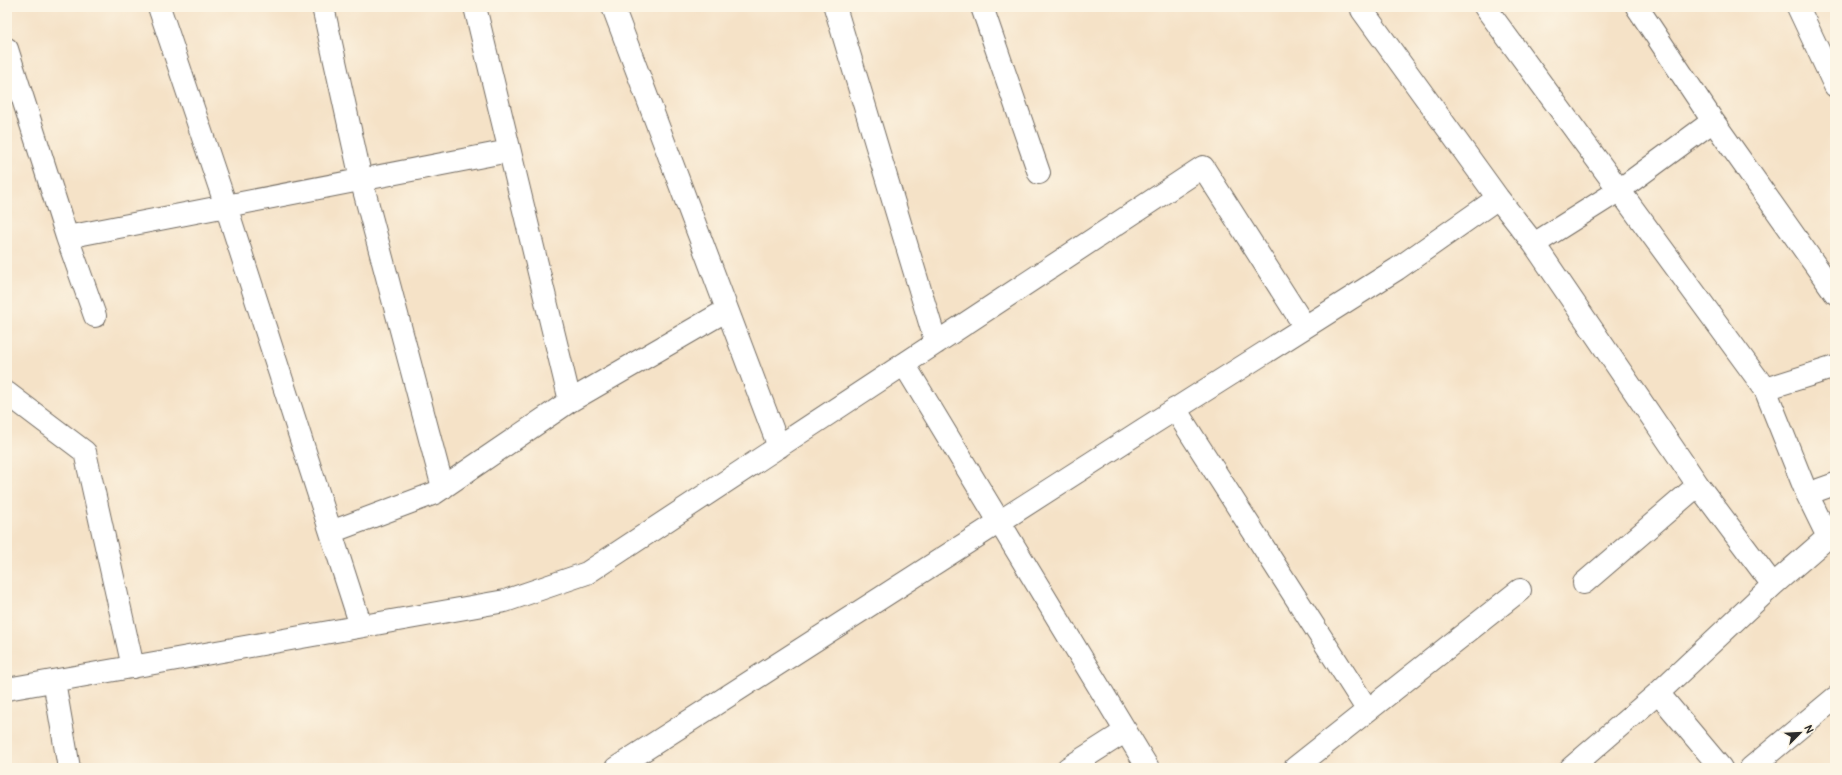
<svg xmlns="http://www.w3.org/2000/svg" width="1842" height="775" viewBox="0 0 1842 775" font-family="Pangolin,sans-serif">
  <rect width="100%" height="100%" fill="#fcf5e5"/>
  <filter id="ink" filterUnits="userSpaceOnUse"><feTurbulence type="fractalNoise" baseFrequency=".025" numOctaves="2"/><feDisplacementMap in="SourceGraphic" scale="8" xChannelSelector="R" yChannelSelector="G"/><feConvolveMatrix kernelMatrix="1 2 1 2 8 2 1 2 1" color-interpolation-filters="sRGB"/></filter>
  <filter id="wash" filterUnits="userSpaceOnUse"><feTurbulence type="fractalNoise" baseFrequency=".012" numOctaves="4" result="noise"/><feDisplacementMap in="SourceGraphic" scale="16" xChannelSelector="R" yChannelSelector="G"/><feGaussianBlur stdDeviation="0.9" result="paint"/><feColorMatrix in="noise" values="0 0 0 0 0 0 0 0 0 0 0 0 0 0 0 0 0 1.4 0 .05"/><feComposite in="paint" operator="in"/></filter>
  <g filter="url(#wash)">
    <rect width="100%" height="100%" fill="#f5e2c7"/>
  </g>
  <g filter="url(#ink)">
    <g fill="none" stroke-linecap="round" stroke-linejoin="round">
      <defs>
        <path id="minor" d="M159 7 226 206 361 626
          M323 7 361 179 443 488
          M475 7 570 401
          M613 7 779 447
          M835 7 936 343
          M982 7 1039 173
          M1362 7V10L1498 198 1534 244 1698 485 1773 585
          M1485 7 1765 389 1807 494 1828 537 1773 585 1658 693 1571 768
          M1637 7 1713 121 1835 293
          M1798 7 1835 86
          M7 49 67 237 95 316
          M67 237 509 151
          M1534 244 1618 191 1713 121
          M904 364 1148 768
          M1765 389 1835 367
          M7 393 85 452 133 667
          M1175 409 1367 709
          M1807 494 1835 484
          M331 532 435 493 570 401 727 310
          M1584 583 1698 485
          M54 681 69 768
          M7 689 505 601 587 573 1203 167 1305 327
          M1658 693 1721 768
          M616 768 1144 429 1397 269 1498 198
          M1068 768 1126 731
          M1295 768 1520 590
          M1751 768 1835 698"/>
      </defs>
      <use href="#minor" stroke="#726b62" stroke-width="24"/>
      <use href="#minor" stroke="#fff" stroke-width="22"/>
    </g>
  </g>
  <rect width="1842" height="775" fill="none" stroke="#fcf5e5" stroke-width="24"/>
  <g transform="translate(1800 733) rotate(66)" stroke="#fcf5e5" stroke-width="3" paint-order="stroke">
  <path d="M0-3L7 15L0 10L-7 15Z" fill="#2b2b2b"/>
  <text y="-6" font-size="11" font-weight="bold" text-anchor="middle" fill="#2b2b2b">N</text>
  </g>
</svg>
